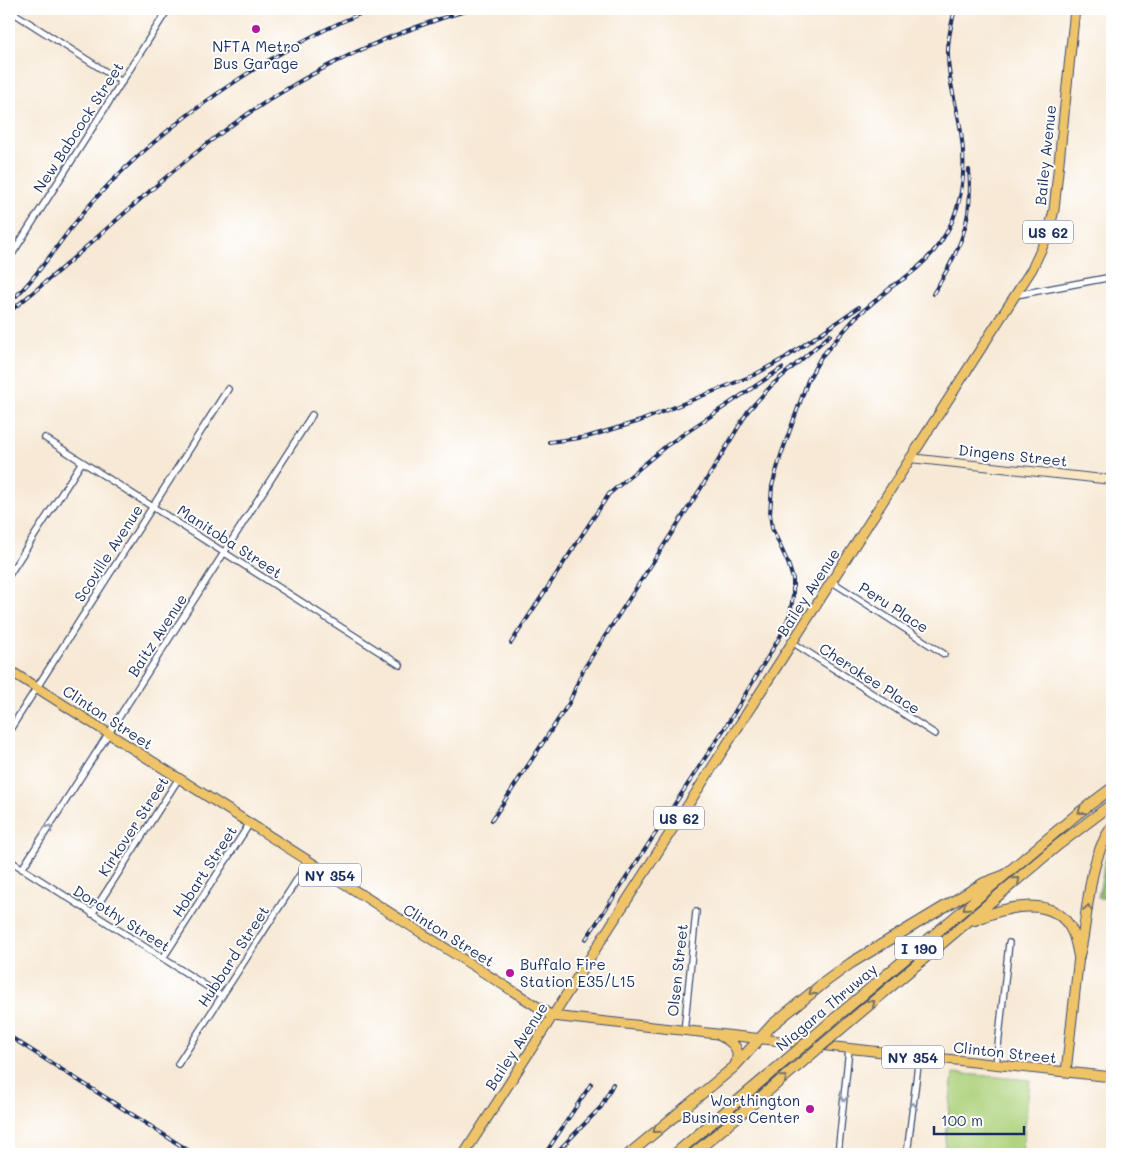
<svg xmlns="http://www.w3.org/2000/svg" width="1121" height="1163" viewBox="0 0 1121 1163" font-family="Mali,sans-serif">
  <rect width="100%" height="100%" fill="#fff"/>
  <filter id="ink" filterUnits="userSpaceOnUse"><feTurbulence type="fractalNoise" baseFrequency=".02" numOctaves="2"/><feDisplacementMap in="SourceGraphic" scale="10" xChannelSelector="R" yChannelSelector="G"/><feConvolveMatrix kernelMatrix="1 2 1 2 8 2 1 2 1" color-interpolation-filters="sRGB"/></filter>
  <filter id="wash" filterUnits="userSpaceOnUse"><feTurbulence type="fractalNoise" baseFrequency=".0096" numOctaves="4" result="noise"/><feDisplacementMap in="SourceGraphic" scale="20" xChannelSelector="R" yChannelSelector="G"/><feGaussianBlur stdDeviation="1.12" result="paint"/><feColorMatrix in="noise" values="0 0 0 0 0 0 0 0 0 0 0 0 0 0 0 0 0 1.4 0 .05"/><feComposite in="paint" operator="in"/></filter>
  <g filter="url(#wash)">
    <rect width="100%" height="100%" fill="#f7e9d5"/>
    <path fill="#add27c" stroke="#64806d" d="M953 1073 1030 1080 1022 1154H944Z"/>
    <path fill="#8ab46c" stroke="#527265" d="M1112 844V899L1098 898 1107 852Z"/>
  </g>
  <g filter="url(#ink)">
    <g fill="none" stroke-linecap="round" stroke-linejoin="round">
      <defs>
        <path id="street" d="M9 10 122 82
          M9 259 168 9
          M1016 295 1112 277
          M45 438 400 665
          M9 575 82 462
          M831 581 944 654
          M792 642 935 734
          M9 731 228 389
          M9 860 222 996
          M22 869 312 415
          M92 914 179 778
          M163 958 250 823
          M684 1032 696 912
          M178 1064 309 861
          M996 1065 1009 943
          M838 1154 849 1049
          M907 1154 919 1057"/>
        <path id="secondary" d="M910 458 1112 480"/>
        <path id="primary" d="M9 670 552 1016 1112 1077
          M1066 1072 1079 956
          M464 1154 1032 269 1048 235 1054 210 1075 9"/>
        <path id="highway" d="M975 920C1005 907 1056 893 1073 933 1076 940 1077 948 1079 956
          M1080 952C1089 912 1087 862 1112 827
          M834 1019 1076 815 1112 788
          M849 1022 1058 845 1112 804
          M721 1036C734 1042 742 1051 735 1066
          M629 1154 734 1067 772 1025 825 982 851 963 984 883 1003 876
          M675 1154 785 1061
          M693 1154 800 1064"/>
      </defs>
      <use href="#street" stroke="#3c4b70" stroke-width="8"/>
      <use href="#secondary" stroke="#3c4b70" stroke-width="10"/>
      <use href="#primary" stroke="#3c4b70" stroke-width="11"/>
      <use href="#highway" stroke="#3c4b70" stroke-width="12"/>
      <use href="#street" stroke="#fff" stroke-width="5.5"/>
      <use href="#secondary" stroke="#f9e7c3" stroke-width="8"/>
      <use href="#primary" stroke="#efc469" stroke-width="9"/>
      <use href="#highway" stroke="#efc469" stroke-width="10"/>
      <defs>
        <path id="rail" d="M891 287C951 251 971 199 961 132 957 105 947 78 948 50 948 36 952 22 955 9
          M933 294C959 252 974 221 969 170
          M9 303C43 272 65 231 96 198 166 121 276 47 372 9
          M9 312C85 252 154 182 232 125 304 73 387 33 472 9
          M549 442 587 437 640 421 754 375 785 358 859 307
          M511 643 609 494 666 446 782 368
          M492 820 569 703 583 670 712 471 748 411 772 385 830 335
          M586 939 728 723 781 635 790 614 793 596V579L788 563 772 528 770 514 772 486 781 455 808 380 821 357 856 317 895 284
          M9 1036 194 1154
          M545 1154 591 1084
          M555 1154 601 1107 613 1084"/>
      </defs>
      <use href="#rail" stroke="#1b2f5e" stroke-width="4"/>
      <use href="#rail" stroke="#fff" stroke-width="2" stroke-dasharray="5.5" stroke-linecap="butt"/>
      <defs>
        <path id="highway-bridge" d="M785 1061 834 1019
          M800 1064 849 1022"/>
      </defs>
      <use href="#highway-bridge" stroke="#3c4b70" stroke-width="12" stroke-linecap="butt"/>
      <use href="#highway-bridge" stroke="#efc469" stroke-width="10"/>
    </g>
    <defs><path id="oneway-chevron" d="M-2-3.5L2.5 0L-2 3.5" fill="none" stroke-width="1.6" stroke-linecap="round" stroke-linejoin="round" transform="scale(1.25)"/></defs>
    <g stroke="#7a7263">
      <use href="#oneway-chevron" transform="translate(1081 811) rotate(144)"/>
      <use href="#oneway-chevron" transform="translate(1017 880) rotate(-41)"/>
      <use href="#oneway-chevron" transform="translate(966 907) rotate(140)"/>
      <use href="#oneway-chevron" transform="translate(1088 908) rotate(-81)"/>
      <use href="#oneway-chevron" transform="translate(812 992) rotate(142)"/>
      <use href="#oneway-chevron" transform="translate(872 1003) rotate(-40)"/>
      <use href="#oneway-chevron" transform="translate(784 1078) rotate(-40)"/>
      <use href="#oneway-chevron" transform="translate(656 1130) rotate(141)"/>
    </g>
    <g stroke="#8d97ae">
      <use href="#oneway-chevron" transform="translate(49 828) rotate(-58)"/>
      <use href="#oneway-chevron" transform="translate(844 1098) rotate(96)"/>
      <use href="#oneway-chevron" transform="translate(913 1106) rotate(-83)"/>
    </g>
  </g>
  <g fill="#b5179e" stroke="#fff" stroke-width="2">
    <circle cx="256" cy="29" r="5"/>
    <circle cx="510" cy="973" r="5"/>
    <circle cx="810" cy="1109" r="5"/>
  </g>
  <g text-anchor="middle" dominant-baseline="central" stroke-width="4" stroke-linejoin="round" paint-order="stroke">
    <g fill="#fff" stroke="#5f6d8e" stroke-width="1">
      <rect x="1023" y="220.5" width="50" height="23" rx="4"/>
      <rect x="654" y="806.5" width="50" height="23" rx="4"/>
      <rect x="299" y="863.5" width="62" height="23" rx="4"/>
      <rect x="895" y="936.5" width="48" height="23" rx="4"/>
      <rect x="882" y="1045.5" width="62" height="23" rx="4"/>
    </g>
    <g font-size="14" font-weight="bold" fill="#1b2f5e">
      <text x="1048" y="232">US 62</text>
      <text x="679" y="818">US 62</text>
      <text x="330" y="875">NY 354</text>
      <text x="919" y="948">I 190</text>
      <text x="913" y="1057">NY 354</text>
    </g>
    <g font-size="15" fill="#1b2f5e" stroke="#fff">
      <text x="256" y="46">NFTA Metro<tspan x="256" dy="17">Bus Garage</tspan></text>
      <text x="520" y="964" text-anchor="start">Buffalo Fire<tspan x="520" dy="17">Station E35/L15</tspan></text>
      <text x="800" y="1100" text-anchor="end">Worthington<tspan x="800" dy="17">Business Center</tspan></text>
    </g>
    <g font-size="15" fill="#1b2f5e" stroke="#fff">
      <text transform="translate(78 127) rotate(-57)">New Babcock Street</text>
      <text transform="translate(1045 155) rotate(-84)">Bailey Avenue</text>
      <text transform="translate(1013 455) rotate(6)">Dingens Street</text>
      <text transform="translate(230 541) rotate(33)">Manitoba Street</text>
      <text transform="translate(108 553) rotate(-57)">Scoville Avenue</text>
      <text transform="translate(808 592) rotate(-57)">Bailey Avenue</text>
      <text transform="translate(894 607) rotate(33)">Peru Place</text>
      <text transform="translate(157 635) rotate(-57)">Baitz Avenue</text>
      <text transform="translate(870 678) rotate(33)">Cherokee Place</text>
      <text transform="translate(108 717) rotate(33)">Clinton Street</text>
      <text transform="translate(133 826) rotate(-57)">Kirkover Street</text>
      <text transform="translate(204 871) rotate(-57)">Hobart Street</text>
      <text transform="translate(122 918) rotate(32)">Dorothy Street</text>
      <text transform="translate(449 935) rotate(32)">Clinton Street</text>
      <text transform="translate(233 956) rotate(-57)">Hubbard Street</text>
      <text transform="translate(677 970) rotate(-84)">Olsen Street</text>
      <text transform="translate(826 1007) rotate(-40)">Niagara Thruway</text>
      <text transform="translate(516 1046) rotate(-57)">Bailey Avenue</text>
      <text transform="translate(1005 1052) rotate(6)">Clinton Street</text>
    </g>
  </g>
  <rect width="1121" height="1163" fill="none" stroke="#fff" stroke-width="30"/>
  <path d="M934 1126v8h90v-8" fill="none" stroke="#1b2f5e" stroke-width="2.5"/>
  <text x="941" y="1126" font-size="15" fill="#1b2f5e" stroke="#ffffff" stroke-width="4" paint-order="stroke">100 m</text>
</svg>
